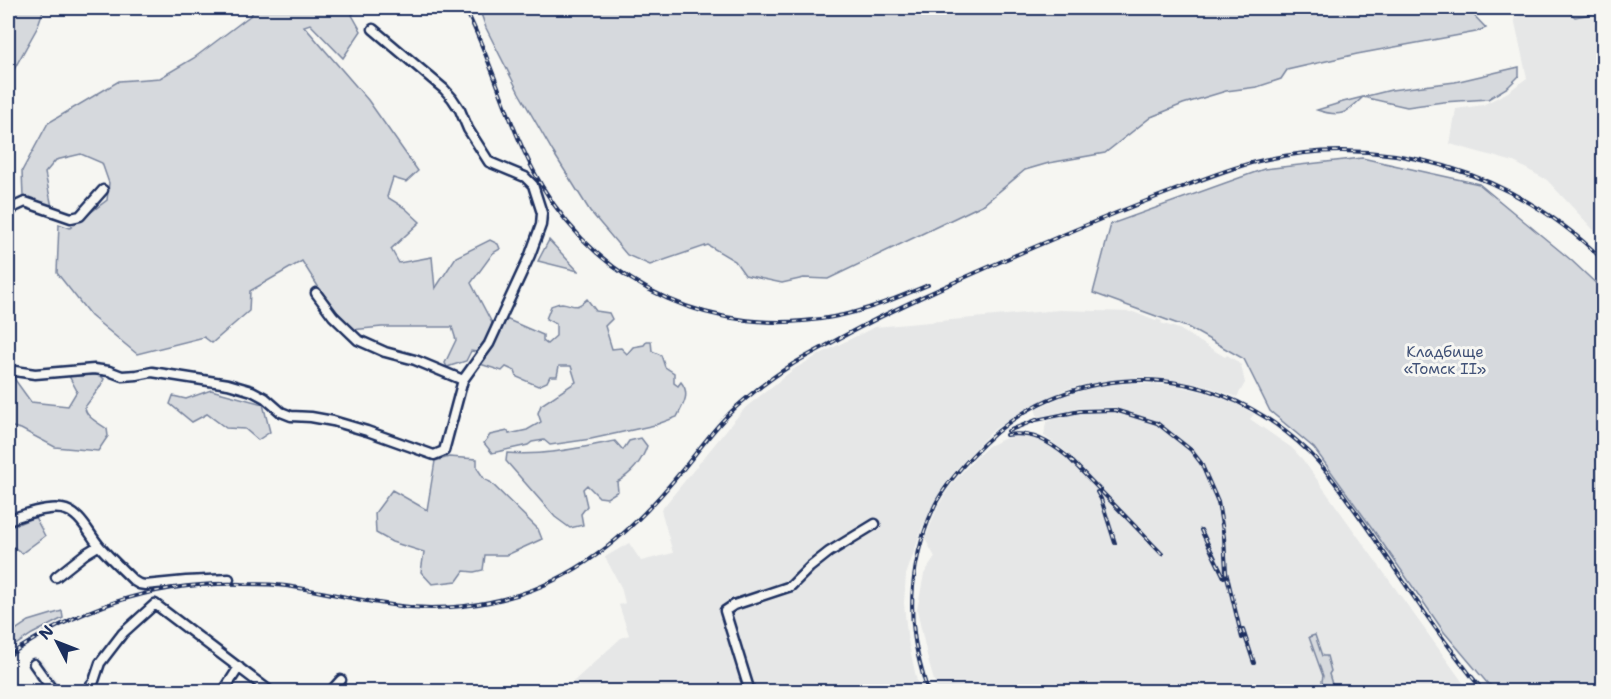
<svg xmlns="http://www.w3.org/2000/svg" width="1611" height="699" viewBox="0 0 1611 699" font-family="'Shantell Sans',sans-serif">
  <rect width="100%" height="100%" fill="#f6f6f2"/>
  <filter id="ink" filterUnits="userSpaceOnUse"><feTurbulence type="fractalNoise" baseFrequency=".0167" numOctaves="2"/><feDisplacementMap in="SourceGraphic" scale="12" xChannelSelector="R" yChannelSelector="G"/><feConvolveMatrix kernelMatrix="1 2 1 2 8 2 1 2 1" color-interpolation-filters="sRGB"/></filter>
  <g filter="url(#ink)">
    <path fill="#e6e7e7" d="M1543 9 1591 17 1603 12V240L1547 180 1514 162 1450 144 1456 109 1483 105 1508 92 1527 78 1514 18Z
      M1059 310 1133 312 1156 321 1157 319 1162 321 1161 323 1179 329 1225 357 1227 355 1238 362V363L1241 365 1245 383 1237 397 1203 385 1173 380 1151 377 1133 378 1081 385 1064 390 1031 406 995 429 984 439 959 466 944 485 923 526 906 575 904 603 907 635 919 691H754L729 616 736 608 796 588 793 579 783 585 721 607 747 691 562 692 621 638 629 635 619 605 625 603 621 587 605 557 629 543 641 561 673 553 661 510 732 423 746 407 794 369 824 352 875 327Z
      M1132 383 1172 385 1201 391 1233 402 1254 414 1250 419 1292 448 1303 460 1469 691H937L928 660 917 610 924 574 935 557 925 539 938 506 949 488 964 470 988 446 1006 438 1026 436 1037 439 1052 447 1066 458 1069 454 1044 436 1046 422 1056 418 1079 413H1114L1143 420 1155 425 1158 421 1114 407 1080 408 1038 417 1035 409 1066 395 1098 386Z
      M41 659 64 691H51L32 665Z"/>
    <path fill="#d6d9dd" stroke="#78849e" stroke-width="1.5" d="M8 8H44L37 28 8 80Z
      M255 8H360L352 15 361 31 343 58 310 24 304 26 368 100 418 171 406 182 393 178 387 197 405 208 420 222 391 249 399 263 432 257 435 289 456 257 490 240 498 244 500 249 493 253 471 283 492 323 487 343 477 352 471 351 466 361 447 367 445 363 456 340 452 327H382L351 330 319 288 302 261 250 291 249 311 212 343 204 337 137 354 91 316 57 273 59 224 70 228 107 200 109 183 102 163 81 154 56 160 45 173 52 207 23 197 22 171 48 123 119 81 160 78 194 58 251 15Z
      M479 8H1467L1486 28 1476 32 1357 54 1287 70 1281 79 1257 87 1226 91 1183 104 1151 117 1105 153 1049 163 1025 170 984 204 828 279 804 278 782 283 745 275 735 261 708 245 650 265 627 255 590 211 553 152 519 93 486 28Z
      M1561 8H1603V10L1597 13 1575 17 1564 8Z
      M1519 67V76L1508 87 1488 99 1443 102 1407 107 1363 97C1345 114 1342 118 1317 110L1343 102 1391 90 1455 82Z
      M1362 158 1479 184 1571 260 1603 290V691H1502L1488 684 1444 632 1372 528 1314 448 1270 411 1244 359 1189 328 1093 293 1111 224 1264 169Z
      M549 240 578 271 538 261Z
      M587 299 596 311 609 313 612 319 605 326 612 349 621 348 627 354 633 347 644 345 647 341H651L652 351 661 355 665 367 674 373V383L678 386 681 382C691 394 683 405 677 417L655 425 591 439 550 445 544 440 532 442 528 445 492 453 484 443 490 435 508 431 509 434 527 430 541 422 538 413 541 405 576 382 571 366H559L557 376H550L547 382 538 386 517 377 515 371 506 367 502 371 480 364 506 319 543 335V341L547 344 556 336V324L546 319 551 306C554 305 558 303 562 303 574 304 574 311 587 299Z
      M100 375 104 379 100 387 85 407C85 417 99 423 107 429L108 436 98 451 55 447 21 429 8 426V377H13L31 402 68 406 77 391 69 376Z
      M211 390 263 404 270 432 258 440 245 429 226 428 207 414 192 422 170 404 173 396 186 399Z
      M641 438 647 446C642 461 631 474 617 482L618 491 607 498 599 497 587 485 583 489 587 506 581 514 583 525 570 528 555 517 506 461 507 453C544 456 579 448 615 441L623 450 629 441Z
      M449 457 477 459V468L485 480 490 482 538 529 542 539 507 555H485L483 570 474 572 464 571 457 581 432 584 421 572 424 552 392 542 376 533 375 513 392 490 427 510 435 461Z
      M35 517 45 536 22 553 8 543V528Z
      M62 611 63 618 32 634 8 650V635L29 621Z
      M1315 635 1322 656H1327L1331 671 1329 674 1334 691H1324L1322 681 1323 676 1309 637Z"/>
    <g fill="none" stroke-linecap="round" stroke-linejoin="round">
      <defs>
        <path id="minor" d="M8 215 14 207 25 202 71 218 80 216 103 190
          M316 293 333 316 358 340 385 352 415 360 463 380
          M8 370 35 374 94 369 109 371 122 376 137 375 152 372 228 384 252 391 265 398 281 412 291 416 311 417 333 421 367 431 434 455 444 451 463 380 489 344 500 320 530 255 541 225 542 213 533 185 525 177 489 162 468 129 460 110 452 98 444 89 373 29
          M8 520C22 515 47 506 62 509 81 512 89 535 101 548 111 559 123 570 134 581L139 584 145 585 186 581 229 579
          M56 577 85 554 98 546
          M34 664 54 692
          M85 692 94 681 100 663 123 633 155 604 271 692
          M223 692 239 667
          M330 692 341 680
          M750 692 725 611 734 605 791 586 810 567 829 552 875 524"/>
      </defs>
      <use href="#minor" stroke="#1b2f5e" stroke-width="13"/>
      <use href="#minor" stroke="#f6f6f2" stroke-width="8"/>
      <defs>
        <path id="rail" d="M465 8C494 65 509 130 542 186 603 289 717 339 833 317 866 311 897 298 928 285
          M1008 431 1036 420 1080 411 1115 410 1157 423 1191 450 1201 463 1218 502 1224 537 1226 572 1242 638
          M1006 435C1032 431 1048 441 1068 457L1162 554
          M1097 492 1101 499 1115 543
          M1201 530 1224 577
          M1243 630 1254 663
          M8 656C78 608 155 581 242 584 257 584 272 584 286 586 322 591 356 600 392 605 438 612 489 606 532 590 597 565 641 521 684 468 702 446 720 420 743 401 758 388 776 375 793 364 808 355 824 347 840 338 895 308 952 283 1009 258 1064 234 1119 211 1175 190 1203 179 1230 168 1259 161 1383 131 1514 171 1604 261
          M928 692C922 672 916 653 914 633 908 591 917 543 935 505 944 487 958 471 971 457 1013 411 1060 387 1122 381 1192 374 1258 403 1308 451 1326 468 1340 490 1354 509 1387 555 1416 603 1450 648 1461 662 1472 679 1485 692"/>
      </defs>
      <use href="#rail" stroke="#1b2f5e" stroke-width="4"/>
      <use href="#rail" stroke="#f6f6f2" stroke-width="1.5" stroke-dasharray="4.5" stroke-linecap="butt"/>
    </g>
  </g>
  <g text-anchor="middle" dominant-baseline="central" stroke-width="6" stroke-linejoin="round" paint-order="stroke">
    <g font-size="15" fill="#405177" stroke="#f6f6f2">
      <text x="1445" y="352">Кладбище<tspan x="1445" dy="17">«Томск II»</tspan></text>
    </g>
  </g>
  <rect width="1611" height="699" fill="none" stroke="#f6f6f2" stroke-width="30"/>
  <rect x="15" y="15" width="1581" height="669" fill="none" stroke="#1b2f5e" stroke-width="2" filter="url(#ink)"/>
  <g transform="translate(57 642) rotate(312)" stroke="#f6f6f2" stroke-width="4.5" paint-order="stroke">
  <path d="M0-4.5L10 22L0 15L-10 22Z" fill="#1b2f5e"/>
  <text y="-9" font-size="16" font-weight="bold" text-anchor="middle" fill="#1b2f5e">N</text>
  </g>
</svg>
